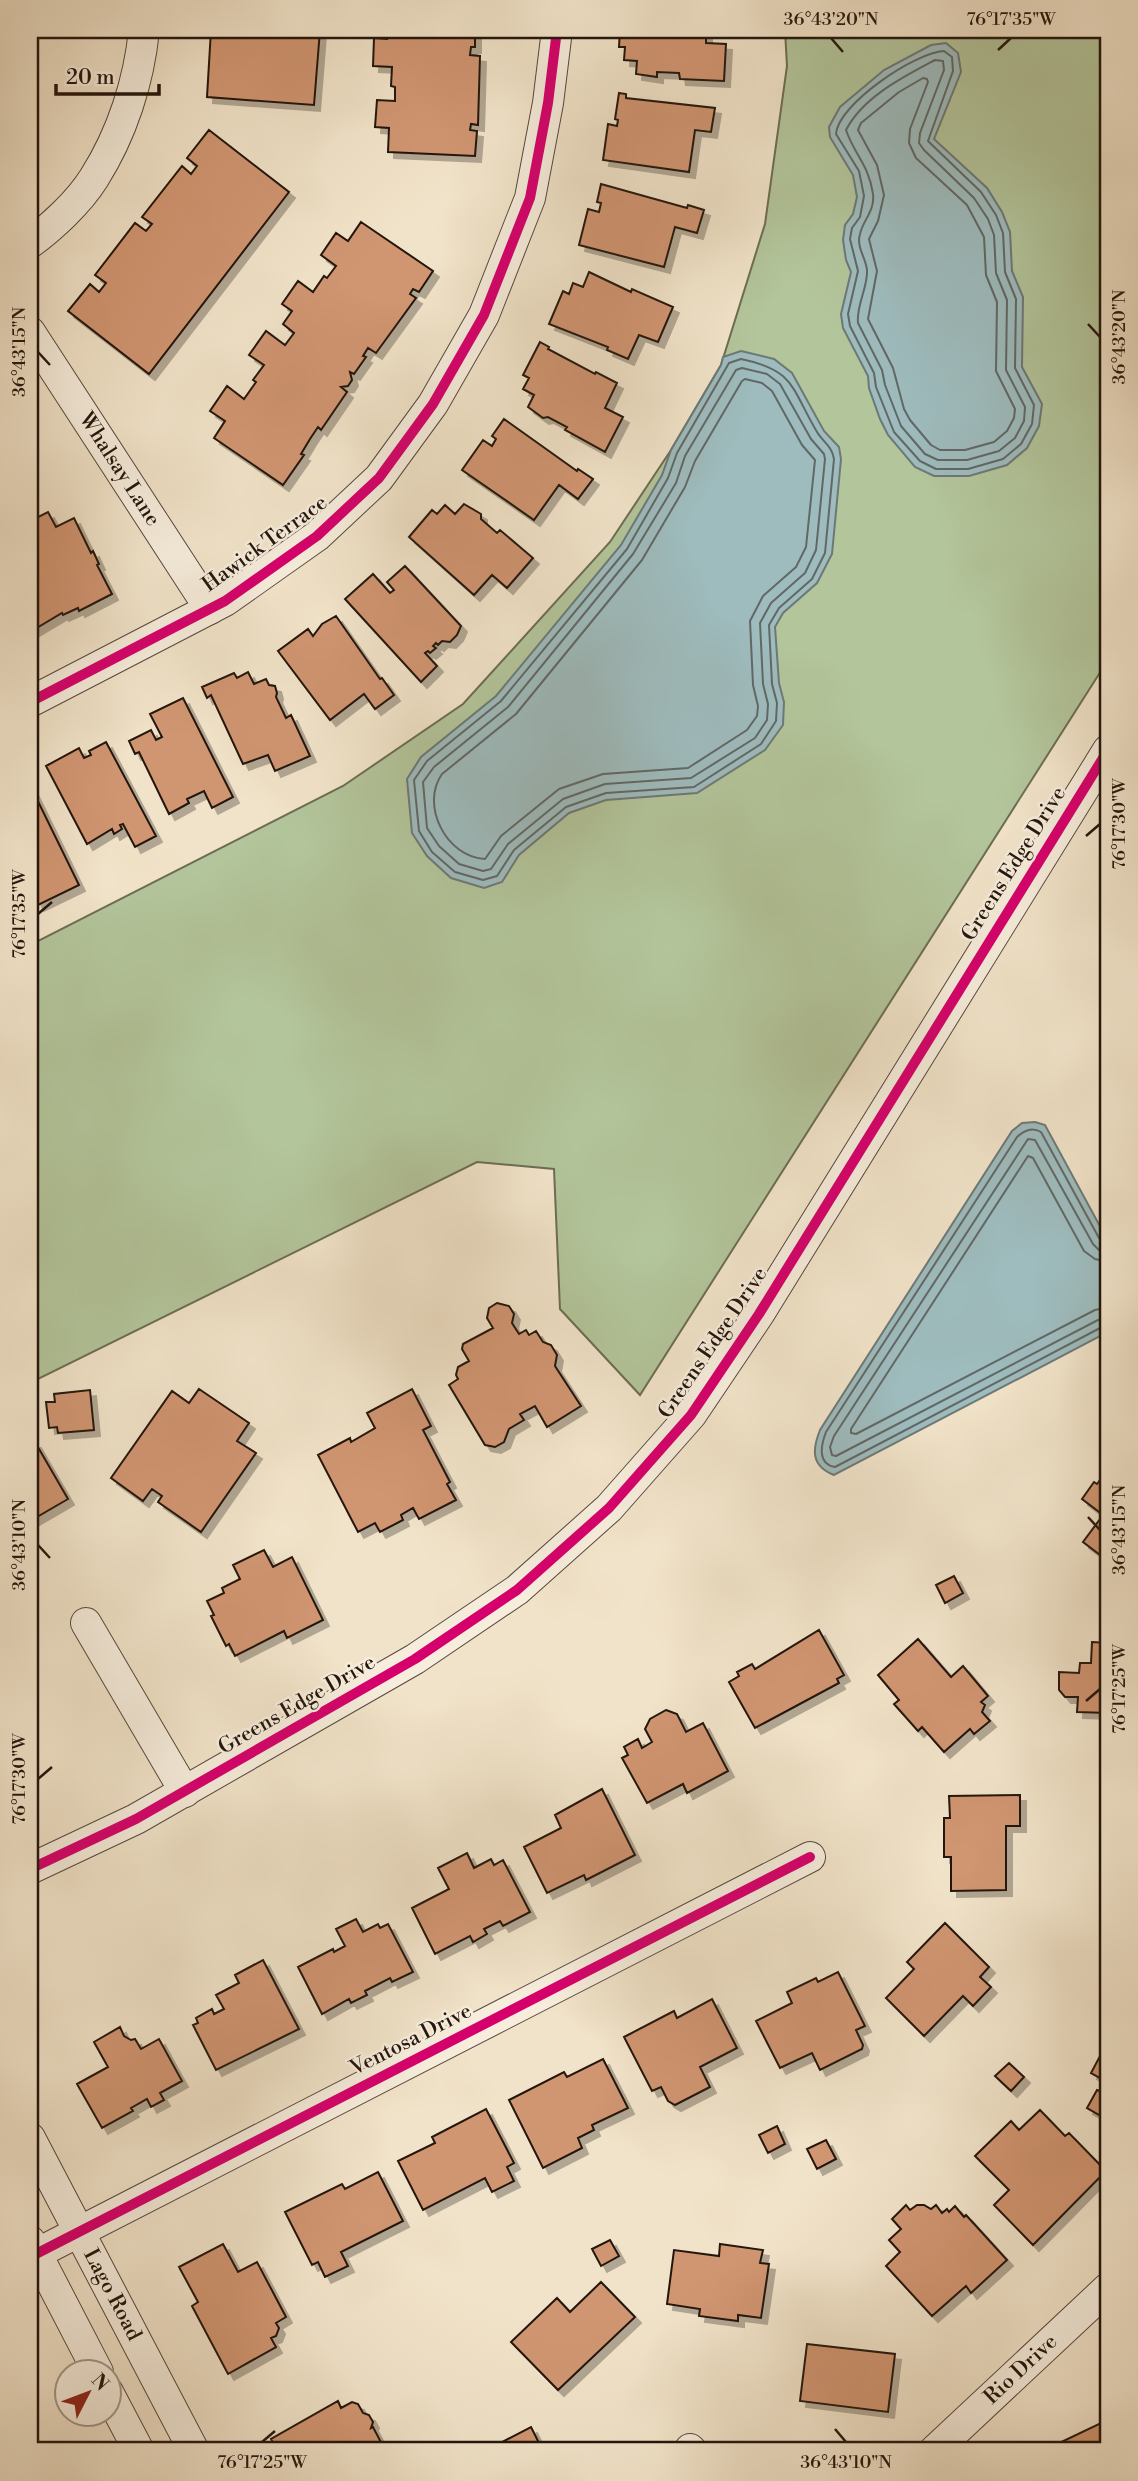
<svg xmlns="http://www.w3.org/2000/svg" width="1138" height="2481" viewBox="0 0 1138 2481" font-family="'Libre Bodoni',serif">
  <defs>
    <filter id="shadow"><feDropShadow dx="6" dy="6" stdDeviation="0" flood-color="#0004"/></filter>
  </defs>
  <rect width="100%" height="100%" fill="#f1e3c9"/>
  <filter id="stains"><feTurbulence type="fractalNoise" baseFrequency=".00286" numOctaves="4"/><feColorMatrix values="0 0 0 0 .2 0 0 0 0 .09 0 0 0 0 .02 0 0 0 .5 -.17"/></filter>
  <radialGradient id="worn" r=".72"><stop offset=".6" stop-color="#630" stop-opacity="0"/><stop offset="1" stop-color="#630" stop-opacity=".3"/></radialGradient>
  <path fill="#b3c59b" stroke="#6c6d54" stroke-width="2" d="M785 30H1108V660L640 1395 560 1309 554 1169 477 1162 30 1383V945L343 786 463 704 610 542 671 450 721 365 765 224 787 66Z"/>
  <path fill="#9ebcbe" stroke="#6d7977" stroke-width="2" d="M946 43 958 53 961 72 934 139 987 188 1002 212 1010 232 1012 271 1023 297 1022 367 1042 404 1039 426 1027 448 1007 465 969 476H934L915 467 888 435 880 419 869 388 868 376 843 328 841 314 851 272 846 260 843 240 845 225 853 214 857 197 853 175 830 137 829 127 840 107 884 70 931 45Z
    M741 351 774 359 792 373 824 431 839 447 841 459 832 554 817 583 783 613 775 627 779 683 784 702 783 725 765 750 697 793 606 800 569 813 519 855 502 882 484 888 451 878 427 856 412 833 407 779 421 757 496 696 621 545 662 475 671 450 721 365 723 357Z
    M1035 1122 1045 1125 1108 1241V1332L834 1475C811 1466 812 1450 820 1430L1012 1131 1022 1123Z"/>
  <g fill="none" stroke-linecap="round" stroke-linejoin="round">
    <path stroke="#616866" stroke-width="2" d="M944 51 952 57 953 71 928 141 981 192 996 215 1003 233 1005 272 1016 299 1015 368 1034 405 1032 424 1021 444 1003 459 968 469H936L920 461 894 432 876 387 874 373 850 326 848 314 858 271 850 239 852 228 860 217 864 196 859 171 836 134C838 104 916 52 944 51Z
      M935 60 943 61 944 70 920 133 919 143 924 150 974 198 988 219 994 235 996 273 1007 300 1006 370 1025 407 1024 421 1015 438 999 451 967 460H938L925 454 901 426 885 385 882 370 858 323C856 305 868 288 867 270 866 258 856 247 860 234 863 220 875 211 873 194 869 165 854 154 846 130 863 97 903 77 935 60Z
      M923 78 927 79 928 82 910 129 909 143 916 158 967 205 984 237 986 275 997 302 996 371 1015 409 1014 418 1007 431 994 442 965 450H940L931 445 910 420 904 409 893 368 868 319 877 271 869 239 878 221 884 195 877 165 858 130 861 123 899 92Z
      M741 359C795 370 791 388 817 432 823 442 832 446 834 459L825 553 812 579 779 608 769 625 772 684 777 703 776 721 761 744 694 787 606 793 566 807 514 850 497 876 483 880 455 872 432 852 419 831 414 780 427 761 501 701 627 549 668 478 677 453 729 363Z
      M742 368 767 374 780 384 811 439 824 454 825 459 816 550 805 573 771 603 760 623 763 684 768 704 767 720 755 738 691 778 605 784 563 799 508 844 491 869 483 871 459 864 439 846 427 828 423 782 434 767 508 707 633 554 676 483 685 456 736 370Z
      M745 379 762 383 772 391 802 445 815 460 806 547 796 567 763 596 750 621 753 685 758 706 757 716 747 730 688 768 603 774 559 789 501 836 485 859C446 857 420 805 442 774L516 714 642 560 685 487 695 461 742 381Z
      M1108 1242 1099 1238 1041 1132C1032 1127 1025 1130 1017 1137L826 1432C821 1445 817 1464 835 1467L1102 1327 1108 1326
      M1108 1251 1099 1250 1093 1244 1035 1140 1028 1139 834 1436 830 1447 832 1455 836 1456 1098 1320 1108 1318
      M1108 1262 1095 1259 1084 1251 1033 1158 1028 1156 851 1429V1433L856 1434 1095 1310 1108 1307"/>
  </g>
  <path fill="#d09571" stroke="#24150d" stroke-width="2" filter="url(#shadow)" d="M211 30H320L314 105 207 97Z
    M387 30H475V47H471L470 55 480 56 478 125 471 124 470 130 477 131 475 156 388 152 389 128 375 127 377 100 395 101V87L391 86 392 67 373 66 374 38 387 39Z
    M620 30H706V43L726 44 724 81 680 79 679 73 657 72V77L636 74 637 61 624 60 625 47H619Z
    M619 93 626 94V98L715 108 711 132 695 130 689 172 603 160 608 124 617 126 618 120 615 119Z
    M209 130 289 192 149 374 68 311 90 284 99 292 106 283 95 275 135 223 146 231 152 224 142 217 182 166 191 174 197 166 187 158Z
    M601 184 687 208 688 205 704 210 697 233 675 227 664 267 579 245 588 209 599 212 601 203 597 202Z
    M361 222 433 271 419 292 413 289 410 294 416 298 376 353 368 348 363 356 366 357 354 374 350 372 352 380 348 386 341 387 347 392 321 430 318 427 310 439 301 454 304 455 283 485 214 438 225 421 210 411 227 386 244 399 256 382 253 380 264 365 249 355 266 331 285 345 294 333 283 324 292 311 282 304 298 281 313 292 324 276 327 278 336 266 321 255 336 233 348 241Z
    M589 272 631 292 632 289 673 307 658 342 639 335 628 359 607 350 608 347 549 324 563 291 569 294 573 283 583 287Z
    M540 342 549 347 548 349 595 374 596 372 617 383 605 408 623 417 605 452 565 430 567 427 548 417 543 418 528 407 534 395 523 389 529 378 523 375Z
    M504 419 577 471 578 469 593 479 578 499 559 485 534 520 462 470 483 440 492 446 496 439 492 436Z
    M464 504 481 514V519L497 533 500 530 533 558 507 588 492 575 474 595 409 537 432 510 437 514 445 505 455 514Z
    M48 512 56 527 74 518 91 553 93 551 99 564 97 565 112 594 79 611 78 608 63 615 62 613 30 632V521Z
    M405 566 461 626 457 635 450 642 442 641 438 645 436 643 433 646 436 648 430 653 428 651 425 653 437 666 421 682 345 599 373 574 390 593 394 590 387 582Z
    M336 616 380 679 382 678 394 695 375 709 364 694 330 720 278 651 308 629 313 636 322 624Z
    M248 672 254 684 266 679 269 685 275 686 277 693 276 697 286 718 291 715 310 756 275 771 268 755 243 764 211 695 207 698 202 687 234 673 237 678Z
    M183 698 233 797 212 808 204 791 187 799 189 803 169 814 139 752 135 754 129 741 151 730 156 740 162 737 150 714Z
    M106 742 156 836 135 847 123 824 120 825 122 829 114 834 112 829 87 844 46 766 79 748 84 758 91 755 89 751Z
    M30 785 79 885 38 905 32 892 30 893Z
    M497 1303 509 1306 514 1314 512 1323 519 1334 526 1330 529 1335 536 1331 543 1342 551 1345 557 1355 555 1366 581 1406 547 1427 535 1406 520 1414 524 1420 509 1429 504 1442 495 1447 485 1445 449 1385 458 1379 456 1375 458 1367 469 1361 462 1349 463 1344 493 1328 487 1318 489 1308Z
    M199 1389 249 1423 237 1441 256 1453 201 1532 158 1502 162 1496 152 1489 143 1501 111 1478 172 1391 189 1403Z
    M412 1389 431 1426 423 1430 450 1482 447 1484 456 1500 419 1519 413 1508 401 1515 403 1520 380 1532 375 1523 358 1532 318 1455 350 1438 351 1442 375 1428 367 1413Z
    M90 1390 94 1430 58 1433 57 1427 49 1428 46 1402H55L54 1394Z
    M35 1442 68 1499 30 1521V1445Z
    M1108 1469V1561L1083 1542 1103 1515 1082 1499 1094 1482 1097 1484Z
    M264 1550 273 1567 292 1557 323 1620 287 1638 284 1631 235 1656 229 1644 226 1646 211 1616 214 1615 207 1601 224 1593 222 1588 240 1579 233 1565Z
    M954 1576 963 1593 945 1603 936 1585Z
    M819 1630 844 1675 837 1679 839 1683 755 1728 729 1682 739 1676 737 1672 752 1664 755 1669Z
    M918 1639 951 1677 963 1666 988 1696 981 1702 985 1705 982 1712 990 1721 974 1734 970 1729 944 1752 922 1727 918 1731 894 1704 899 1700 878 1675Z
    M1092 1642 1108 1643V1713L1077 1712 1078 1697H1065L1059 1690V1672L1079 1673 1080 1663H1091Z
    M666 1710 677 1714 686 1732 703 1723 728 1771 687 1793 683 1784 647 1803 622 1758 628 1755 624 1747 638 1739 642 1748 652 1742 645 1729 650 1719Z
    M602 1789 635 1855 586 1880 584 1875 547 1893 524 1847 561 1828 555 1815Z
    M1020 1795V1826H1006V1890L951 1891V1857H944V1818H950L949 1796Z
    M467 1853 474 1868 491 1859 494 1865 503 1860 530 1912 503 1926 500 1921 484 1929 487 1934 473 1942 470 1936 435 1954 412 1908 449 1889 438 1868Z
    M356 1919 363 1932 378 1924 380 1928 388 1924 413 1972 392 1982 390 1978 365 1991 367 1995 351 2003 349 1999 322 2014 298 1967 333 1949 334 1952 345 1946 336 1929Z
    M945 1923 989 1967 980 1977 991 1987 973 2006 963 1996 924 2036 886 1998 914 1969 907 1962Z
    M263 1960 299 2029 216 2070 193 2025 198 2023 196 2018 212 2009 214 2014 224 2009 216 1995 239 1983 235 1975Z
    M838 1972 865 2026 856 2030 863 2045 862 2049 820 2070 812 2053 780 2068 756 2021 792 2003 787 1992 816 1978 818 1982Z
    M712 1999 737 2048 700 2067 710 2087 675 2105 668 2101 661 2087 652 2091 624 2037 674 2011 677 2018Z
    M120 2027 124 2036 131 2040 135 2039 141 2049 159 2039 182 2081 160 2093 164 2100 151 2107 147 2099 131 2108 133 2111 102 2128 77 2084 108 2067 94 2042Z
    M1108 2041V2120L1087 2108 1097 2090 1100 2091 1105 2081 1091 2073Z
    M603 2059 628 2108 592 2125 594 2130 578 2138 582 2148 543 2168 509 2100 564 2072 567 2077Z
    M1009 2063 1024 2077 1011 2091 995 2076Z
    M486 2109 514 2163 507 2167 514 2181 492 2192 485 2178 423 2210 398 2161 435 2143 432 2137Z
    M1040 2110 1065 2136 1069 2133 1106 2171 1033 2245 994 2205 1009 2190 975 2156 1011 2121 1019 2130Z
    M777 2126 785 2144 768 2153 759 2135Z
    M826 2140 836 2159 817 2169 807 2149Z
    M378 2172 403 2221 341 2252 348 2266 325 2277 318 2262 312 2265 285 2212 342 2184 345 2189Z
    M906 2205 910 2210 917 2205H924L931 2209 936 2205 942 2213 947 2209 949 2212 955 2206 964 2217 966 2215 1007 2260 971 2293 966 2286 932 2316 886 2266 900 2252 889 2240 901 2229 892 2219Z
    M610 2240 619 2256 601 2266 592 2249Z
    M223 2244 238 2272 257 2262 286 2317 276 2323 279 2328 276 2336 271 2338 276 2347 228 2374 192 2306 198 2302 179 2267Z
    M720 2244 763 2250 760 2263 769 2264 761 2318 738 2315V2321L699 2316 700 2309 667 2304 674 2250 719 2256Z
    M601 2282 635 2317 558 2390 511 2342 557 2298 570 2312Z
    M807 2344 895 2354 888 2412 800 2401Z
    M338 2401 341 2408 352 2402 358 2404 363 2413 369 2415 373 2422 371 2428 373 2427 385 2450 277 2451 271 2439Z
    M1101 2423 1106 2434 1108 2433V2451H1058L1055 2445Z
    M531 2427 543 2451H485Z"/>
  <g fill="none" stroke-linecap="round" stroke-linejoin="round">
    <defs>
      <g id="street">
        <path d="M30 243C52 227 79 202 94 178 122 134 139 81 144 30"/>
        <path id="s1" d="M30 332 210 609"/>
        <path d="M30 702 225 601 317 536 379 478 433 404 484 315 530 198 548 103 557 30"/>
        <path d="M86 1623 185 1792"/>
        <path d="M30 1869 136 1819 415 1659 517 1590 609 1508 691 1415 759 1314 1108 750"/>
        <path id="s2" d="M30 2138 194 2451"/>
        <path d="M30 2241 98 2372"/>
        <path d="M30 2257 810 1857"/>
        <path d="M108 2392 139 2451"/>
        <path d="M690 2449 692 2451"/>
        <path id="s3" d="M934 2451 1108 2288"/>
      </g>
    </defs>
    <use href="#street" stroke="#57483c" stroke-width="32"/>
    <use href="#street" stroke="#f6eddc" stroke-width="30"/>
    <defs>
      <path id="cycleway" d="M30 702 225 601 317 536 379 478 433 404 484 315 530 198 548 103 557 30
        M30 1869 136 1819 415 1659 517 1590 609 1508 691 1415 759 1314 1108 750
        M30 2257 810 1857"/>
    </defs>
    <use href="#cycleway" stroke="#f6eddc" stroke-width="15"/>
    <use href="#cycleway" stroke="#d6006c" stroke-width="10"/>
  </g>
  <path fill="none" stroke="#24150d" stroke-width="2.5" d="M831 38 843 52M998 50 1011 38M1088 324 1100 337M38 352 50 365M1086 836 1100 824M38 914 52 902M1088 1517 1100 1530M38 1545 50 1558M1086 1701 1100 1689M38 1779 52 1767M835 2429 846 2442M262 2442 275 2431"/>
  <g text-anchor="middle" dominant-baseline="central" stroke-width="5" stroke-linejoin="round" paint-order="stroke">
    <g font-size="21" fill="#24150d" stroke="#f6eddc">
      <text stroke="none"><textPath href="#s1" startOffset="164">Whalsay Lane</textPath></text>
      <text transform="translate(265 544) rotate(-36)">Hawick Terrace</text>
      <text transform="translate(1014 864) rotate(-58)">Greens Edge Drive</text>
      <text transform="translate(713 1343) rotate(-56)">Greens Edge Drive</text>
      <text transform="translate(297 1705) rotate(-30)">Greens Edge Drive</text>
      <text transform="translate(411 2040) rotate(-27)">Ventosa Drive</text>
      <text stroke="none"><textPath href="#s2" startOffset="177">Lago Road</textPath></text>
      <text stroke="none"><textPath href="#s3" startOffset="119">Rio Drive</textPath></text>
    </g>
  </g>
  <rect width="1138" height="2481" fill="none" stroke="#f1e3c9" stroke-width="77"/>
  <g transform="translate(88 2393) rotate(48)"><circle r="33" fill="#f6eddc" stroke="#a29789" stroke-width="2"/>
  <path d="M0-5L12 26L0 18L-12 26Z" fill="#8f2418"/>
  <text y="-10" font-size="19" font-weight="bold" text-anchor="middle" fill="#24150d">N</text>
  </g>
  <path d="M56 84v10h103v-10" fill="none" stroke="#24150d" stroke-width="3.5"/>
  <text x="66" y="84" font-size="21" fill="#24150d" stroke="#f6eddc" stroke-width="5" paint-order="stroke">20 m</text>
  <rect x="38" y="38" width="1062" height="2404" fill="none" stroke="#24150d" stroke-width="2.5"/>
  <g font-size="18" text-anchor="middle" fill="#24150d">
    <text x="831" y="25">36°43'20"N</text>
    <text x="1011" y="25">76°17'35"W</text>
    <text transform="translate(1119 337) rotate(-90)" y="6">36°43'20"N</text>
    <text transform="translate(19 352) rotate(-90)" y="6">36°43'15"N</text>
    <text transform="translate(1119 824) rotate(-90)" y="6">76°17'30"W</text>
    <text transform="translate(19 914) rotate(-90)" y="6">76°17'35"W</text>
    <text transform="translate(1119 1530) rotate(-90)" y="6">36°43'15"N</text>
    <text transform="translate(19 1545) rotate(-90)" y="6">36°43'10"N</text>
    <text transform="translate(1119 1689) rotate(-90)" y="6">76°17'25"W</text>
    <text transform="translate(19 1779) rotate(-90)" y="6">76°17'30"W</text>
    <text x="262" y="2468">76°17'25"W</text>
    <text x="846" y="2468">36°43'10"N</text>
  </g>
  <rect width="100%" height="100%" filter="url(#stains)"/>
  <rect width="100%" height="100%" fill="url(#worn)"/>
</svg>
